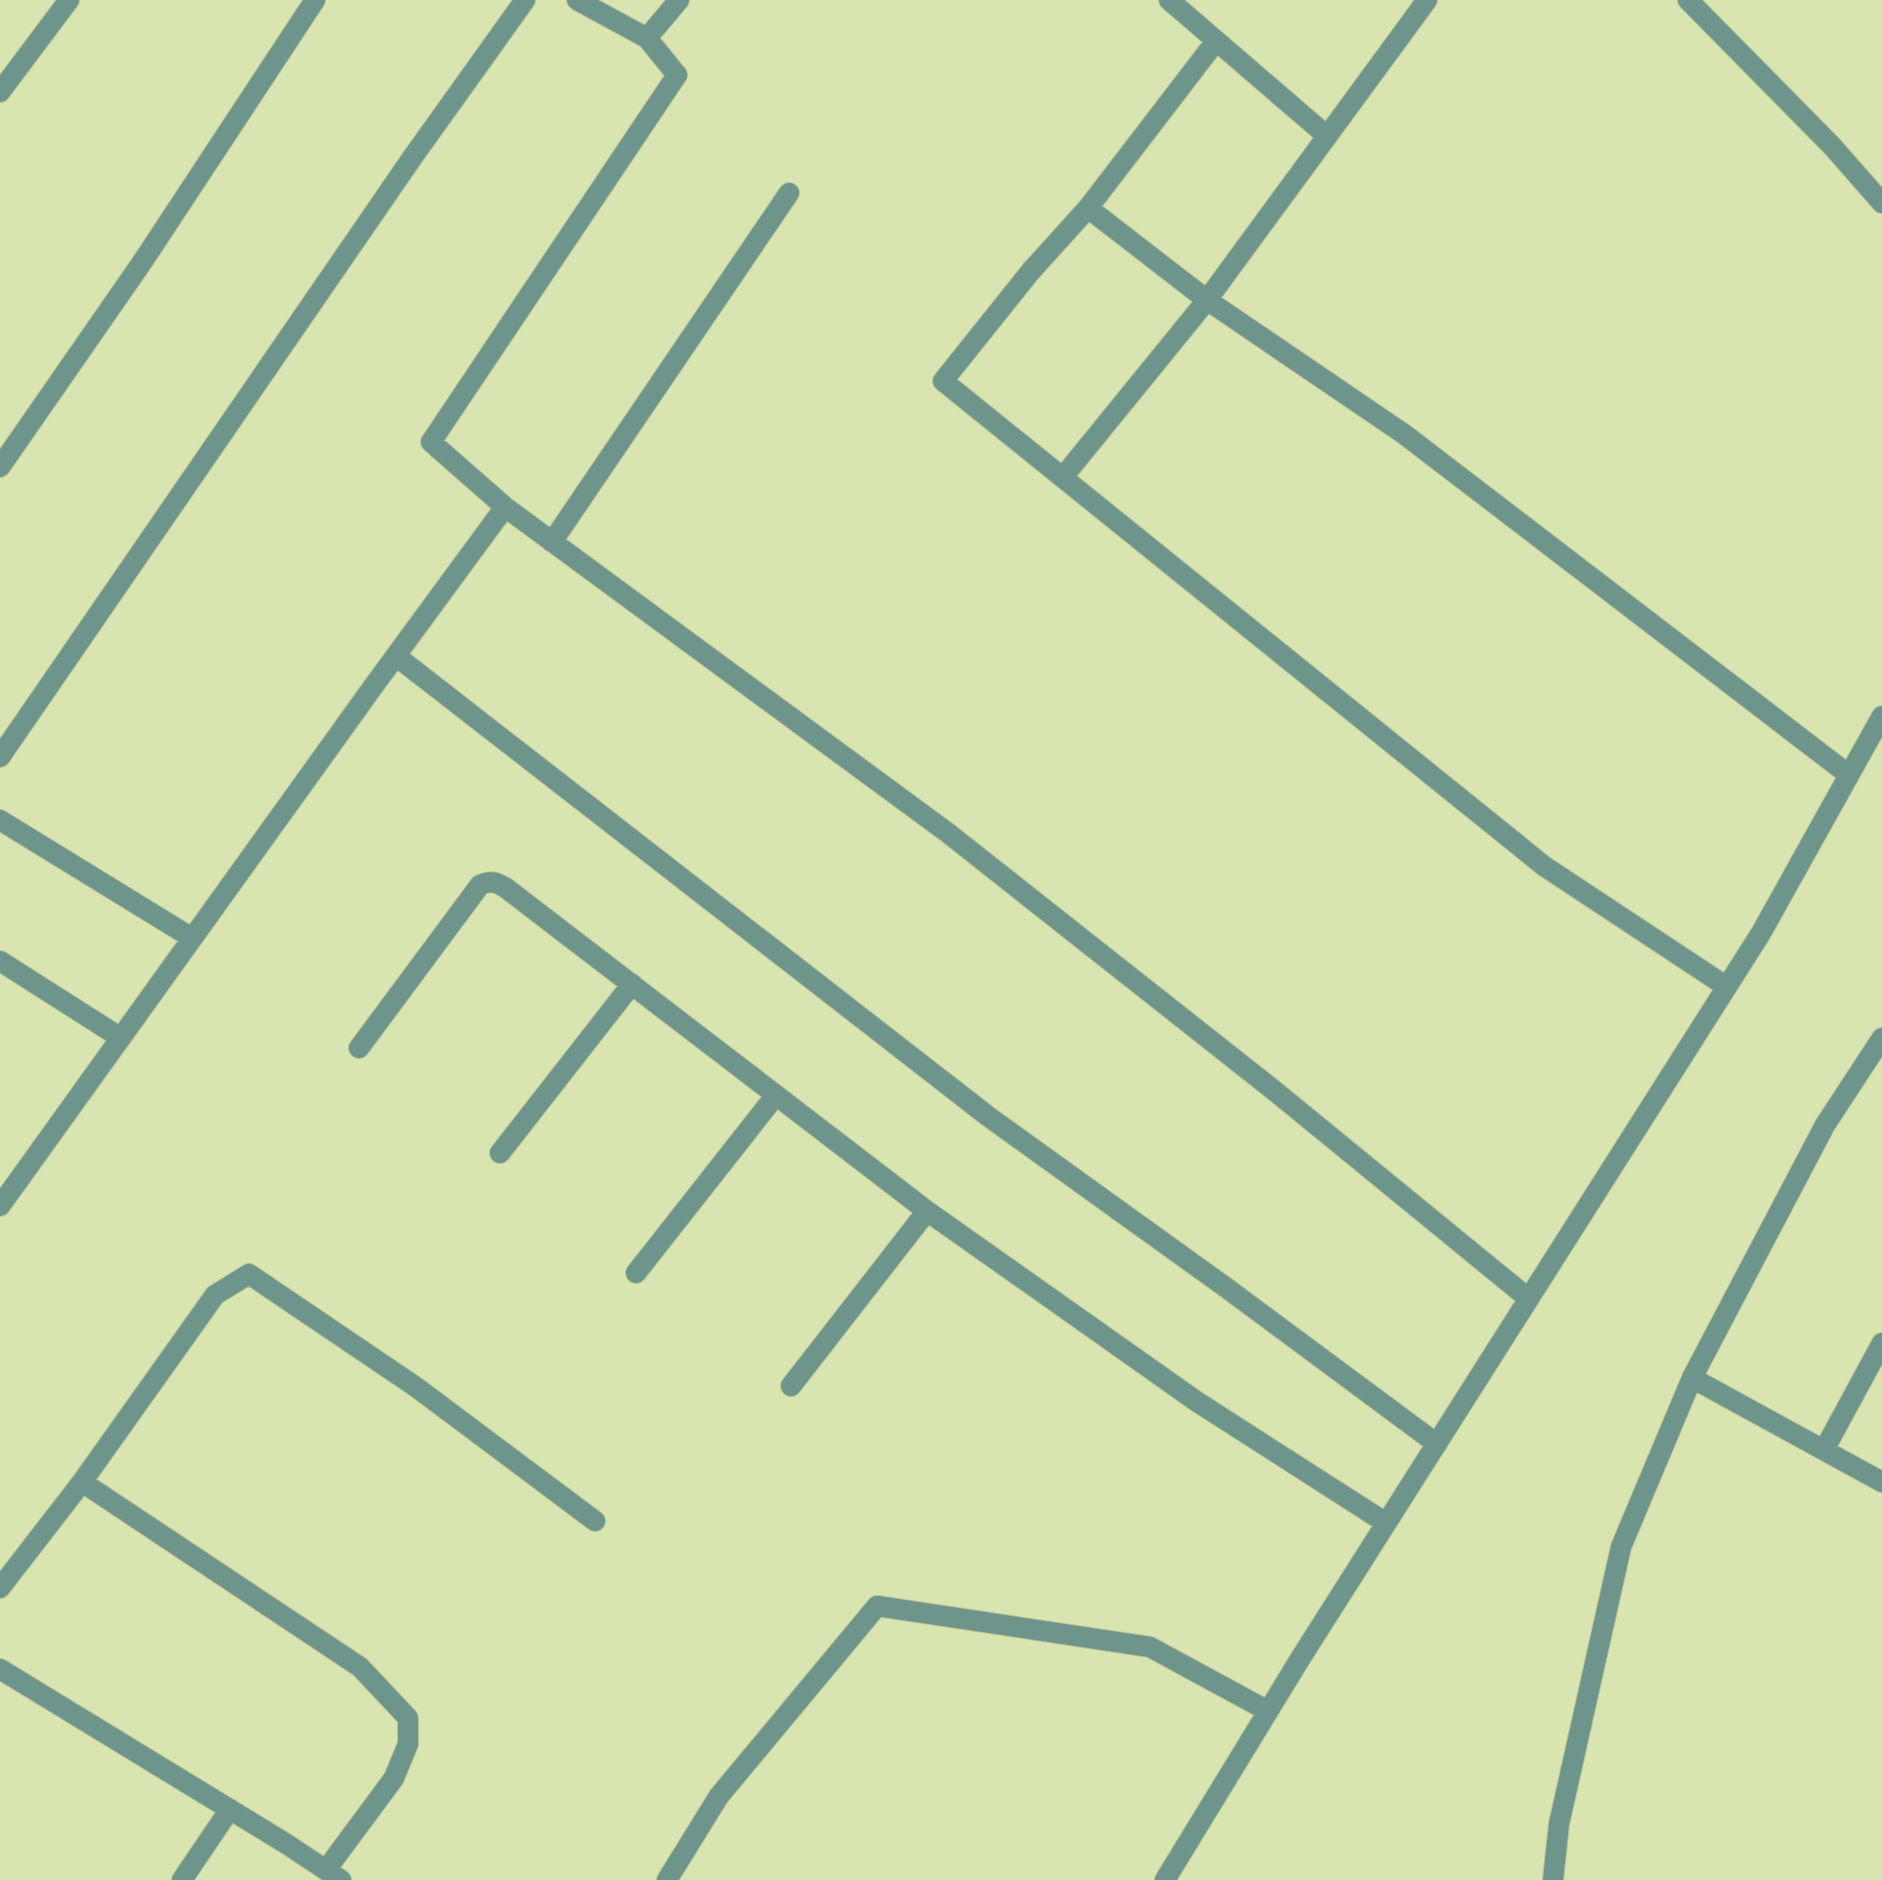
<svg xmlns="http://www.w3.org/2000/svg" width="1882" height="1880" viewBox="0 0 1882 1880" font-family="'DM Sans',sans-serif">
  <rect width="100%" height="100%" fill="#d9e5b1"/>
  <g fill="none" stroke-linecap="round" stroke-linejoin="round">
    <defs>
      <path id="minor" d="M1169 0 1327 136
        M1688 0 1832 146 1882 203
        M647 38 679 0
        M1216 41 1088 208 1031 271 943 381 1544 866 1727 987
        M0 92 69 0
        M1088 208 1207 300 1404 434 1849 775
        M0 467 143 261 315 0
        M1063 477 1207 300 1427 0
        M505 507 431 442 677 75 647 38 577 0
        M552 542 789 193
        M396 656 989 1117 1228 1289 1437 1444
        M0 757 412 158 525 0
        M0 820 192 938
        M0 961 121 1038
        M359 1048 480 885C491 880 496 882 506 888L927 1211 1196 1401 1386 1523
        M500 1153 632 984
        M0 1206 375 684 505 507 948 833 1276 1092 1529 1299
        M636 1273 776 1095
        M1692 1378 1882 1482
        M791 1386 927 1211
        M1824 1450 1882 1343
        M82 1482 360 1667 408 1718V1744L394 1778 326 1870
        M0 1588 82 1482 215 1295 249 1274 416 1387 595 1521
        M0 1669 285 1843 341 1880
        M182 1880 230 1809
        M667 1880 719 1796 877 1606 1150 1647 1268 1711
        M1165 1880 1300 1659 1761 933 1882 716
        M1553 1880 1559 1824 1621 1547 1692 1378 1825 1125 1882 1038"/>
    </defs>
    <use href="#minor" stroke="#b7c194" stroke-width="22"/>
    <use href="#minor" stroke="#6d958c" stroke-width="20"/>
  </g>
</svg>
